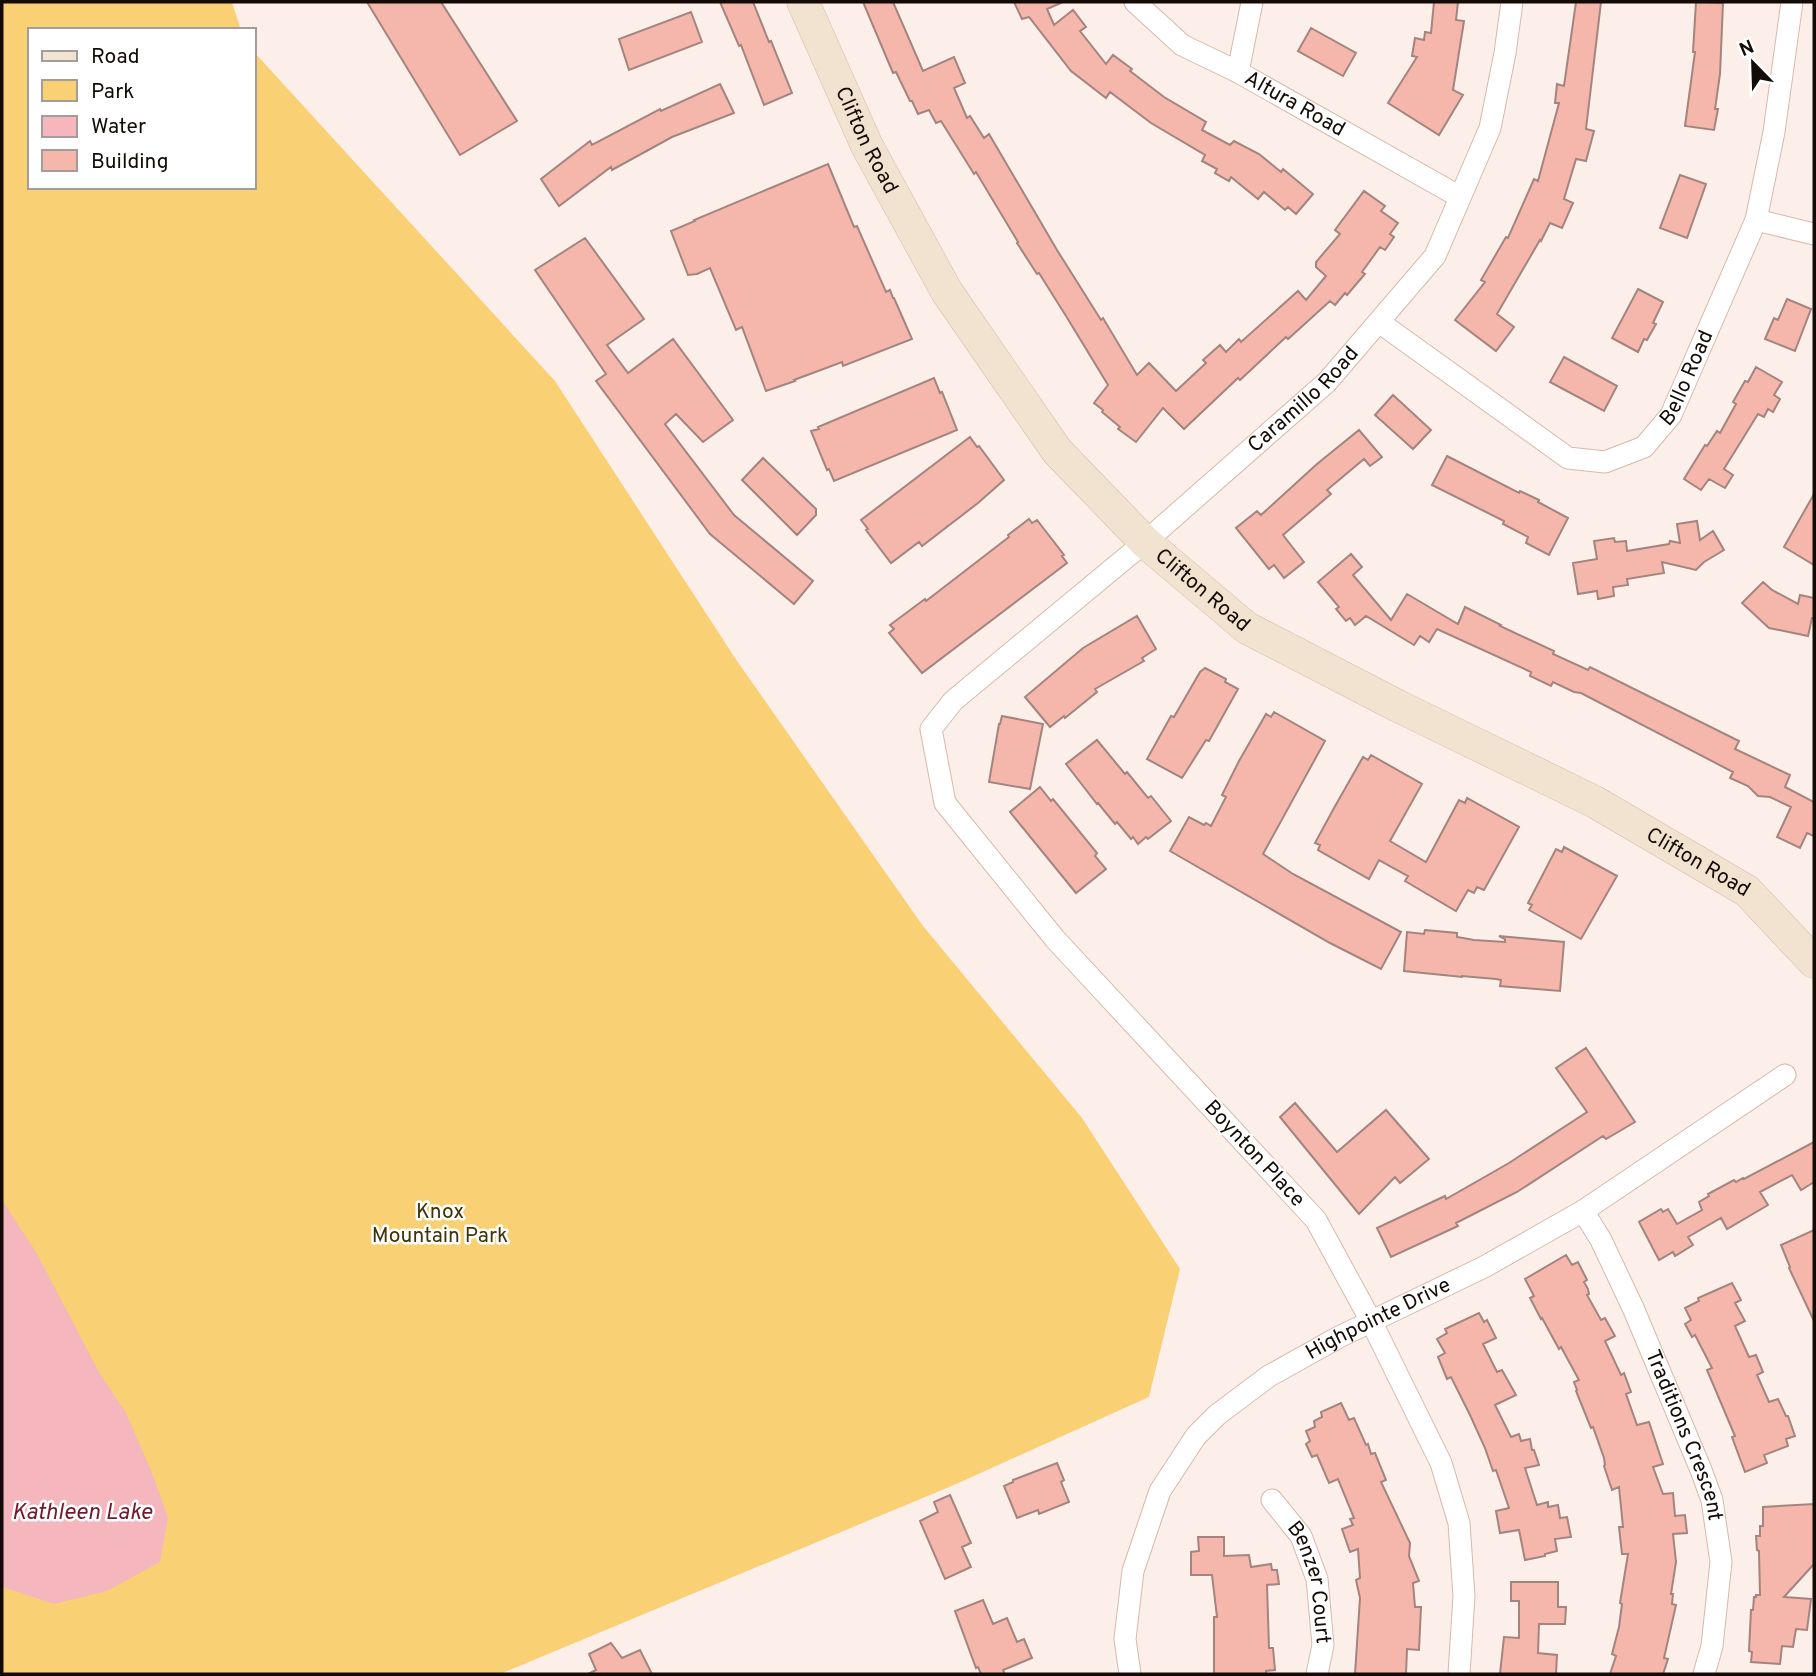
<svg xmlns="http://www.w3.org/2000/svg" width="1816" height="1676" viewBox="0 0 1816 1676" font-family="Overpass,sans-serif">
  <rect width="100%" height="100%" fill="#fcefe9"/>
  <path fill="#f9d174" d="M2 2H232L241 30H30V187H254V52L555 381 737 661 923 926 1082 1118 1180 1269 1149 1397 954 1485 500 1674H2Z"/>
  <path fill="#f5b6bd" d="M2 1200 36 1252 99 1372 126 1413 153 1475 168 1518 160 1562 107 1591 54 1604 2 1587Z"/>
  <path fill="#f5b7ac" stroke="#a4847e" stroke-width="2" d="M367 2H441L517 121 460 155Z
    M720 2H753L769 42 771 41 792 93 764 105 741 45 739 46Z
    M863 2H893L923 71 954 57 965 83 954 88 967 118 970 116 984 138 989 134 1057 250 1101 320 1103 318 1137 375 1149 363 1176 391 1206 363 1203 360 1220 345 1226 352 1239 339 1241 342 1298 291 1306 300 1326 276 1316 267V262L1340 234 1335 230 1364 191 1385 206 1381 211 1398 223 1390 234 1394 237 1385 250 1380 247 1362 272 1365 274 1347 295 1345 293 1335 305 1330 301 1288 339 1286 337 1240 380 1238 378 1184 429 1163 408 1136 442 1118 429 1120 427 1102 412 1103 410 1094 403 1108 385 1066 316 1039 273 1037 274 1017 243 1018 242 976 172 974 174 941 121 936 123 929 110 918 114 912 101H910L896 72 893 73Z
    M1014 2H1063L1047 9 1054 25 1073 10 1086 27 1080 31 1106 64 1113 55 1132 69 1130 71 1164 97 1206 122 1202 130 1230 145 1234 141 1259 154 1281 172 1283 169 1313 194 1296 214 1288 207 1285 210 1264 192 1258 199 1231 177 1229 181 1215 173 1217 169 1202 161 1205 155 1151 123 1110 92 1106 98 1071 71 1029 17 1022 19Z
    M1434 2H1458L1456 20 1464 21 1453 90 1463 95 1439 135 1388 103 1417 57 1412 56 1415 38 1424 40 1425 32 1431 33Z
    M1576 2H1601L1586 129 1594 131 1586 161 1576 159 1564 199 1573 203 1562 228 1550 223 1541 241 1540 240 1497 314 1514 327 1496 351 1455 320 1485 282 1481 280 1506 237 1508 238 1534 179 1538 181 1559 103H1555L1557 84 1564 86Z
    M1696 2 1723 3 1720 74 1715 109H1718L1714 130 1685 126 1695 52H1693Z
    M691 12 702 42 629 70 619 39Z
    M1311 28 1356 53 1343 76 1298 51Z
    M720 84 734 113 672 137 612 170 611 167 559 206 541 179 590 141 592 145 660 109 661 111Z
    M828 164 854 227 857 226 886 292 890 290 893 298H894L912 339 843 366 842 362 794 380 795 381 766 391 742 327 736 330 710 268 697 274 688 275 671 231 695 221 694 220Z
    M1680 175 1706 184 1687 238 1660 228Z
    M585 238 644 319 607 345 628 373 673 339 733 420 703 442 676 414 665 424 734 515 813 581 794 604 710 534 596 381 606 374 535 270Z
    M1638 289 1663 302 1653 323 1656 324 1647 340 1644 339 1638 352 1612 338Z
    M1787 299 1811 309 1795 351 1765 339 1774 318 1778 320Z
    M1564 357 1617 386 1604 411 1550 382Z
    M1756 367 1782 382 1774 395 1780 399 1773 412 1768 409 1764 417 1758 414 1724 469 1733 475 1725 488 1709 479 1701 490 1684 479 1705 445 1707 446 1717 431 1720 433 1736 404 1733 402 1745 381 1748 382Z
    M934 378 940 393 942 392 957 430 834 481 829 469 827 470 811 431 819 429 818 427Z
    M1393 395 1431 430 1413 449 1375 415Z
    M1359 430 1382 457 1370 466 1364 459 1327 490 1331 494 1283 535 1304 562 1284 578 1274 565 1269 569 1236 528 1257 511 1261 515 1317 464Z
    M970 437 977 447 979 446 1004 480 978 503 922 546 919 542 891 563 866 530 868 529 861 520Z
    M1447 456 1519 493 1520 491 1539 500 1538 502 1568 518 1549 555 1526 543 1528 537 1503 524 1504 521 1432 485Z
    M763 458 816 509V515L797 535 742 480Z
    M1814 494V565L1784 547Z
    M1029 519 1032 523 1037 520 1064 555 1062 556 1067 563 922 673 889 633 894 629 890 625 925 599 926 601 1009 537 1008 535Z
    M1697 521 1700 540 1713 531 1724 550 1704 562 1696 570 1662 562 1664 573 1627 579 1628 585 1613 587 1614 596 1598 599 1597 591 1578 594 1573 563 1597 559 1594 541 1614 538 1615 542 1626 541 1627 551 1669 544 1670 541 1680 543 1677 524Z
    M1351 554 1362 567 1353 575 1391 620 1407 594 1458 624 1465 607 1501 625 1500 626 1554 651 1553 654 1588 670 1590 667 1739 741 1735 749 1790 775 1785 787 1814 802V836L1807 833 1800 848 1777 837 1791 807 1770 797 1758 796 1748 786 1730 778 1733 772 1581 693 1574 692 1553 682 1551 686 1530 676 1531 672 1437 629 1429 642 1420 636 1414 645 1366 616 1355 625 1350 618 1346 621 1336 609 1339 607 1318 582Z
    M1763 582 1772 590 1798 604 1800 595 1814 598V618H1812L1808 636 1769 628 1742 603Z
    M1137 616 1156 649 1142 658 1144 661 1095 689 1097 692 1065 718 1064 716 1050 727 1025 697 1083 648Z
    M1205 668 1226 679 1225 682 1238 689 1209 741 1206 740 1182 778 1147 759 1171 716 1174 717 1200 672Z
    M1274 712 1325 741 1263 854 1293 874 1401 932 1381 969 1330 943 1170 851 1189 817 1204 825 1206 823 1211 826 1226 797 1222 795 1239 761 1266 714 1271 717Z
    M1002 716 1043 724 1030 789 989 782 999 724H1000Z
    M1097 740 1125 774 1127 772 1148 798 1151 796 1171 821 1148 839 1146 837 1138 844 1133 837 1131 839 1117 822 1115 824 1098 803 1097 804 1066 764Z
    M1371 755 1422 784 1390 841 1426 862 1459 800 1465 803 1467 798 1519 827 1484 890 1477 887 1474 893 1468 890 1456 911 1405 881 1408 876 1379 860 1369 879 1318 850 1320 845 1315 843 1334 808 1363 757 1368 760Z
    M1040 787 1051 801 1053 799 1097 853 1095 856 1106 869 1076 893 1010 812Z
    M1564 847 1617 876 1581 939 1529 910 1532 905 1528 903 1556 849 1562 852Z
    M1425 930 1457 933V937L1474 940 1505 942V939L1499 936 1564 942 1560 991 1500 986 1501 980 1496 979 1462 976V977L1404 971 1407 932 1424 934Z
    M1586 1048 1635 1122 1606 1139 1603 1136 1517 1192 1456 1223 1458 1226 1391 1257 1377 1228 1445 1196 1446 1199 1509 1163 1587 1112 1556 1068Z
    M1295 1103 1337 1152 1386 1110 1429 1159 1400 1183 1395 1177 1359 1214 1280 1117Z
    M1814 1142V1182L1801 1190 1792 1175 1760 1192 1768 1205 1727 1229 1721 1218 1688 1237 1693 1245 1675 1256 1673 1252 1659 1260 1639 1222 1661 1209 1663 1212 1668 1209 1677 1224 1702 1210 1699 1202 1709 1196 1708 1194 1734 1180 1736 1182 1743 1178 1744 1179Z
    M1814 1230V1321L1789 1268 1790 1267 1781 1245Z
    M1566 1255 1572 1265 1578 1262 1587 1280 1584 1282 1588 1289 1589 1294 1587 1295 1601 1320 1605 1318 1615 1336 1605 1341 1621 1375 1624 1373 1631 1392 1626 1394 1637 1425 1649 1422 1663 1464 1653 1467 1663 1494 1673 1493 1675 1516 1685 1515 1687 1533 1673 1534 1676 1562 1671 1594H1673L1672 1604 1676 1605 1664 1658 1668 1659 1663 1674H1610L1616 1656 1612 1654 1619 1627 1622 1604 1620 1603 1628 1554H1622L1619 1527H1623L1619 1487 1612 1490 1604 1466 1605 1465 1604 1458 1593 1427 1591 1428 1576 1391 1577 1390 1574 1382 1579 1380 1561 1347 1559 1349 1542 1318 1541 1319 1530 1298 1534 1296 1525 1279Z
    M1732 1283 1741 1300 1735 1303 1745 1321 1735 1326 1749 1357 1756 1355 1763 1372 1757 1375 1769 1402 1778 1399 1786 1416H1788L1795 1436 1786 1439 1788 1446 1764 1455 1767 1463 1745 1472 1732 1437 1735 1436 1707 1370 1712 1368 1695 1335 1692 1337 1685 1324 1691 1320 1685 1308 1699 1301 1698 1298Z
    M1479 1313 1484 1322 1487 1320 1496 1338 1483 1344 1497 1372 1502 1370 1516 1395 1495 1405 1511 1437 1519 1434 1521 1441 1530 1439 1532 1450H1534L1539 1465 1525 1468 1537 1505 1548 1502V1507L1558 1505 1560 1518 1567 1517 1571 1537 1555 1539 1557 1551 1545 1554V1556L1525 1560 1519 1530 1500 1533 1496 1511 1509 1508 1496 1470 1493 1471 1485 1448 1470 1415 1451 1377 1447 1379 1438 1357 1445 1353 1437 1339 1447 1333 1445 1329Z
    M1341 1403 1349 1420 1354 1418 1366 1445 1368 1444 1371 1454 1375 1453 1386 1480 1381 1482 1410 1543 1409 1556 1419 1581 1413 1583 1415 1607H1421L1419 1650 1407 1649 1406 1674H1355L1360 1598 1356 1580 1360 1578 1358 1549 1350 1552 1342 1529 1353 1525 1350 1519 1354 1518 1338 1479 1329 1483 1317 1455 1312 1457 1306 1444 1310 1441 1306 1431 1315 1427 1314 1421 1322 1417 1321 1412Z
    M1057 1463 1064 1480 1061 1482 1069 1502 1039 1514 1038 1510 1017 1518 1004 1486 1013 1482V1480Z
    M950 1495 971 1543 962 1547 971 1567 945 1579 920 1521 938 1512 934 1502Z
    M1814 1504V1564L1784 1597 1811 1599 1807 1630 1796 1629 1793 1647 1782 1646 1780 1664 1751 1662 1752 1652 1749 1651 1751 1610H1753L1754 1597H1756V1595H1760L1759 1551 1757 1550 1756 1536H1760V1526H1763V1507Z
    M1198 1537H1224V1556L1249 1555 1251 1567 1271 1564 1272 1570H1277L1279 1584 1267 1585 1269 1648H1273L1275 1670 1266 1671V1674H1214V1617H1217L1212 1575H1191V1552L1199 1551Z
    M1511 1582H1558V1607H1566L1565 1624H1539L1538 1653 1557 1655 1556 1674H1500L1504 1637 1519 1638V1601H1511Z
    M983 1600 993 1624 1007 1618 1017 1642 1024 1639 1032 1658 1003 1670 1005 1674H981L978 1667 976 1668 955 1611Z
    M611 1643 622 1658 640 1650 652 1674H588L596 1670 589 1654Z"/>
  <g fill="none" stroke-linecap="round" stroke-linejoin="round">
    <defs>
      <g id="minor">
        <path id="s1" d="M1135 2 1182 45 1238 72 1460 197"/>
        <path d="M1238 72 1252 2"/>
        <path d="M1756 220 1814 234"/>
        <path id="s2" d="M1379 322 1568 458 1605 462 1644 447 1671 415 1756 220 1774 132 1792 2"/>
        <path id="s3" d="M1583 1211 1601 1240 1634 1310 1701 1470 1712 1500 1721 1562 1712 1646 1704 1674"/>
        <path id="s4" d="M1272 1500 1301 1536 1317 1579 1323 1645 1317 1674"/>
        <path id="s5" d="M1130 1674 1125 1639 1133 1571 1160 1491 1196 1436 1217 1415 1269 1376 1339 1337 1484 1267 1583 1211 1785 1075"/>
        <path id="s6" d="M1459 1674 1464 1596 1459 1523 1441 1463 1371 1321 1316 1220 1055 939 945 803 931 729 953 701 1145 542 1327 382 1435 256 1490 128 1505 53 1512 2"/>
      </g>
      <g id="secondary">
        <path id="s7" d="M803 2 867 146 947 292 1057 451 1145 542 1247 628 1398 706 1595 802 1747 891 1814 962"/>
      </g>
    </defs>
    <use href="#minor" stroke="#d6b9aa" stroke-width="23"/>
    <use href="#secondary" stroke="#d6b9aa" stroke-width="33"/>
    <use href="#minor" stroke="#fff" stroke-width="21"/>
    <use href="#secondary" stroke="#f2e2d0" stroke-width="32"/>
  </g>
  <g text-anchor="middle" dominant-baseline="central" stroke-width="5" stroke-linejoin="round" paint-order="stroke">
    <g font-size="21" fill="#140b06" stroke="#fff">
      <text stroke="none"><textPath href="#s1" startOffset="191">Altura Road</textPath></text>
      <text stroke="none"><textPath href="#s7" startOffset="152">Clifton Road</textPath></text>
      <text stroke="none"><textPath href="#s2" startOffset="394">Bello Road</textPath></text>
      <text stroke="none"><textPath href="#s6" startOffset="1619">Caramillo Road</textPath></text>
      <text stroke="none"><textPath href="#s7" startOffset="719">Clifton Road</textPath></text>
      <text stroke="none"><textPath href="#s7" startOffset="1286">Clifton Road</textPath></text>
      <text transform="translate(1254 1154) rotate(47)">Boynton Place</text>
      <text stroke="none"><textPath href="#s5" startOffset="472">Highpointe Drive</textPath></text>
      <text stroke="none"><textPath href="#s3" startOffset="247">Traditions Crescent</textPath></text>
      <text stroke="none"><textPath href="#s4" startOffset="94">Benzer Court</textPath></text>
    </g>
    <g font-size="21" fill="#423207" stroke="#fff">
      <text x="440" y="1212">Knox<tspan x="440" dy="24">Mountain Park</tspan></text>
    </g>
    <g font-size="23" font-style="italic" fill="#721930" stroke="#fff">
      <text x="82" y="1513">Kathleen Lake</text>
    </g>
  </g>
  <rect width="1816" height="1676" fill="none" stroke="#140b06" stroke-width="7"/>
  <rect x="28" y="28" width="228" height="161" fill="#ffffff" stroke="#a19d9b" stroke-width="2"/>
  <rect x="42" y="51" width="35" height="10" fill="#f2e2d0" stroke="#a19d9b" stroke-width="2"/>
  <text x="91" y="63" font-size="21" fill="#140b06">Road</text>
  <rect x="42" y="80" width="35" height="21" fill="#f9d174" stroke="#a19d9b" stroke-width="2"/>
  <text x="91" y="98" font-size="21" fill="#140b06">Park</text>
  <rect x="42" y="116" width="35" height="21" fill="#f5b6bd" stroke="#a19d9b" stroke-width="2"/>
  <text x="91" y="133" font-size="21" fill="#140b06">Water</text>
  <rect x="42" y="150" width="35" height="21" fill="#f5b7ac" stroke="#a19d9b" stroke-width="2"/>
  <text x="91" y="168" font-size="21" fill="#140b06">Building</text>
  <g transform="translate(1753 63) rotate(337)" stroke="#ffffff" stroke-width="5" paint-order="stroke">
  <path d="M0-5L12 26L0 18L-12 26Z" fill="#140b06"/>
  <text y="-10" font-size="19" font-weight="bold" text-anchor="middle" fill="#140b06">N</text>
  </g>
</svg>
